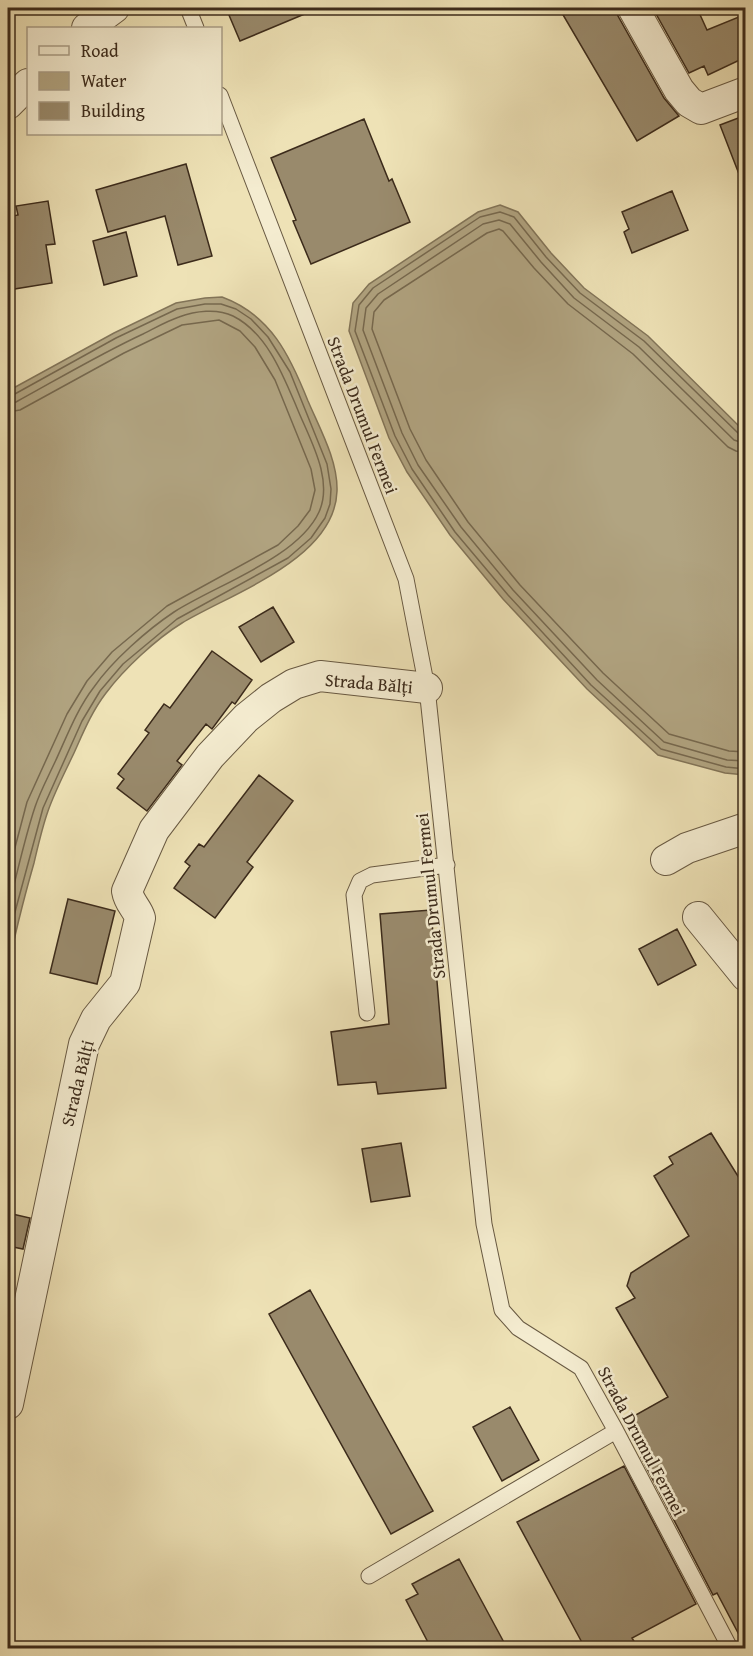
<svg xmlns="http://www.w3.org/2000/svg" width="753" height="1656" viewBox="0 0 753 1656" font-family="'Gentium Book Plus',serif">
  <rect width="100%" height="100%" fill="#eee2b6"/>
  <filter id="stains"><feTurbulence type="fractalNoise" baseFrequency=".00333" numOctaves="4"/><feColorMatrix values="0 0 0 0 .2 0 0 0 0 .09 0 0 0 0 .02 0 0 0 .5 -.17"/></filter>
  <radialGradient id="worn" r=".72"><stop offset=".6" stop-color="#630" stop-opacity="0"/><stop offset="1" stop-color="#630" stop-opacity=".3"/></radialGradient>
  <path fill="#b1a481" stroke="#827458" stroke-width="1.5" d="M500 205 518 212 551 253 584 288 648 336 745 432V775L725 773 658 755 587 689 503 599 450 535 407 472 389 438 349 331 353 303 369 284 478 212Z
    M222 297C271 315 290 356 308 401 320 429 338 461 337 491 335 559 232 593 182 623 156 639 124 669 106 693 92 711 83 733 74 753 65 772 55 791 48 811 42 828 38 846 34 863 24 898 15 933 8 969V391L114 333 176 303 205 298Z"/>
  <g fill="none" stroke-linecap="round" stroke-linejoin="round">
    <path stroke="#76684e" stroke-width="1.5" d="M8 396 13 395 116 338 177 309 205 304H221L236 309 251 319 268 337 290 372 327 464 331 489 330 504 325 518 311 538 288 558 177 619 123 664 100 691 82 721 43 808 8 938
      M8 403 16 402C58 379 100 354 143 334 155 328 167 321 179 317 195 311 217 308 233 316 267 333 283 375 297 408 309 438 334 479 319 512 298 558 216 585 174 612 147 630 112 661 94 687 77 709 67 736 55 762 48 777 40 792 35 807 24 840 17 875 8 908
      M8 412 20 410 124 353 182 325 219 320 240 331 255 347 275 380 311 469 315 490 310 510 298 526 278 545 167 606 112 652 87 681 67 714 27 802 8 874
      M746 436 739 434 644 341 580 293 546 257 514 217 500 212 480 217 373 288 359 305 355 331 395 436 412 469 455 532 508 595 591 685 661 749 726 767 746 769
      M746 444 734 440 639 347 574 298 541 262 510 224 499 220 483 224 378 294 366 308 363 330 402 433 418 465 461 527 513 590 597 680 664 742 727 760 746 761
      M746 453 736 451 728 447 633 354 568 304 534 268 503 231 499 229 487 233 384 300 374 312 372 329 410 429 426 460 468 522 520 585 603 673 669 734 729 751 746 752"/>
  </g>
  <path fill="#998a6c" stroke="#3c2b1b" stroke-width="1.5" d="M226 8H319L240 41Z
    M559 8H616L618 16 664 98 679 116 637 141Z
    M657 8H697L707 30 746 14V57L708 75 704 66 689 73 655 12Z
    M746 115V186L744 187 720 125Z
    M364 119 389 181 392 179 410 222 311 264 293 221 296 220 271 158Z
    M186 164 212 256 178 265 165 216 108 232 96 190Z
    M672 191 688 230 632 253 624 232 629 229 622 212Z
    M48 201 55 244 46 245 52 283 8 290V217L18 215 16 206Z
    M126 232 137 276 104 285 93 241Z
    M273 607 294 642 261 662 239 627Z
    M212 651 252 680 235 704 232 702 212 729 206 724 177 761 182 765 147 811 117 788 124 779 118 774 149 733 145 730 164 704 170 708Z
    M259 775 293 801 247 862 253 867 215 918 174 888 190 866 185 862 199 844 204 847Z
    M68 899 115 911 97 984 50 973Z
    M431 910 446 1088 378 1094 376 1082 338 1085 331 1032 389 1024 380 914Z
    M677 929 696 965 658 985 639 949Z
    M711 1133 746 1189V1648L717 1593 713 1595 641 1457 645 1455 625 1421 668 1397 616 1308 635 1298 627 1286 631 1273 689 1236 654 1176 673 1164 669 1157Z
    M401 1143 410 1196 371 1202 362 1149Z
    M8 1213 30 1218 23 1249 8 1246Z
    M310 1290 433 1511 391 1534 269 1314Z
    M510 1407 539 1460 502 1481 473 1427Z
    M624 1466 696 1604 632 1638 638 1648H585L517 1522Z
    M459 1559 507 1648H431L406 1600 418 1594 412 1584Z"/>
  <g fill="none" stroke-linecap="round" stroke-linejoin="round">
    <defs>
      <path id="service" d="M188 8 196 28
        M220 95 406 579 427 688 484 1224 502 1310 518 1328 581 1368 616 1431 730 1648
        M367 1013 354 895 360 881 372 875 447 865
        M369 1576 616 1431"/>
      <path id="minor" d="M633 8 679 90 689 102 701 109 746 92
        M87 28 114 8
        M8 104 28 84
        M666 860 687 848 746 828
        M698 917 746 976
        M8 1404 84 1044 96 1019 125 983 140 918C137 908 129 903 127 891L154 830 210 756 246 718 271 698 294 684 320 676 427 688"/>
    </defs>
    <use href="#service" stroke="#685942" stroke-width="17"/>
    <use href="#minor" stroke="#685942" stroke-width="32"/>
    <use href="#service" stroke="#f4ecd0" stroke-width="15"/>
    <use href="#minor" stroke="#f4ecd0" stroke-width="30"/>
  </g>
  <g text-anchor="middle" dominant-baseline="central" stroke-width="5" stroke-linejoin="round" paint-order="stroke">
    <g font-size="18" fill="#3c2b1b" stroke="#f4ecd0">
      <text transform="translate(363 415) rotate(69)">Strada Drumul Fermei</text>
      <text transform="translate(369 683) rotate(5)">Strada Bălți</text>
      <text transform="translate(430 896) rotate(-96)">Strada Drumul Fermei</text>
      <text transform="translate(77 1083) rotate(-76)">Strada Bălți</text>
      <text transform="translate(642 1441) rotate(62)">Strada Drumul Fermei</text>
    </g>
  </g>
  <rect width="753" height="1656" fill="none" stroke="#eee2b6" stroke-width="30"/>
  <rect x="9" y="9" width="735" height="1638" fill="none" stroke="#3c2b1b" stroke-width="3"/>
  <rect x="15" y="15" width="723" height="1626" fill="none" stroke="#3c2b1b" stroke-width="1.5"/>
  <rect x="27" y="27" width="195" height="108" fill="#f4ecd0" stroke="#aa9f88" stroke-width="1.5"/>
  <rect x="39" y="46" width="30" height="9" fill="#f4ecd0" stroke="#aa9f88" stroke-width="1.5"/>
  <text x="81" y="57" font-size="18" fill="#3c2b1b">Road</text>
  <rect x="39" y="72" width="30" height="18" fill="#b1a481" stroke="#aa9f88" stroke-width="1.5"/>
  <text x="81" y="87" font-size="18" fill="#3c2b1b">Water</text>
  <rect x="39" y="102" width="30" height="18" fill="#998a6c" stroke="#aa9f88" stroke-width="1.5"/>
  <text x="81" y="117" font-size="18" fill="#3c2b1b">Building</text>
  <rect width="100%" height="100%" filter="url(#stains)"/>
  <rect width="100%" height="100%" fill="url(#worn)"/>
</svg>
